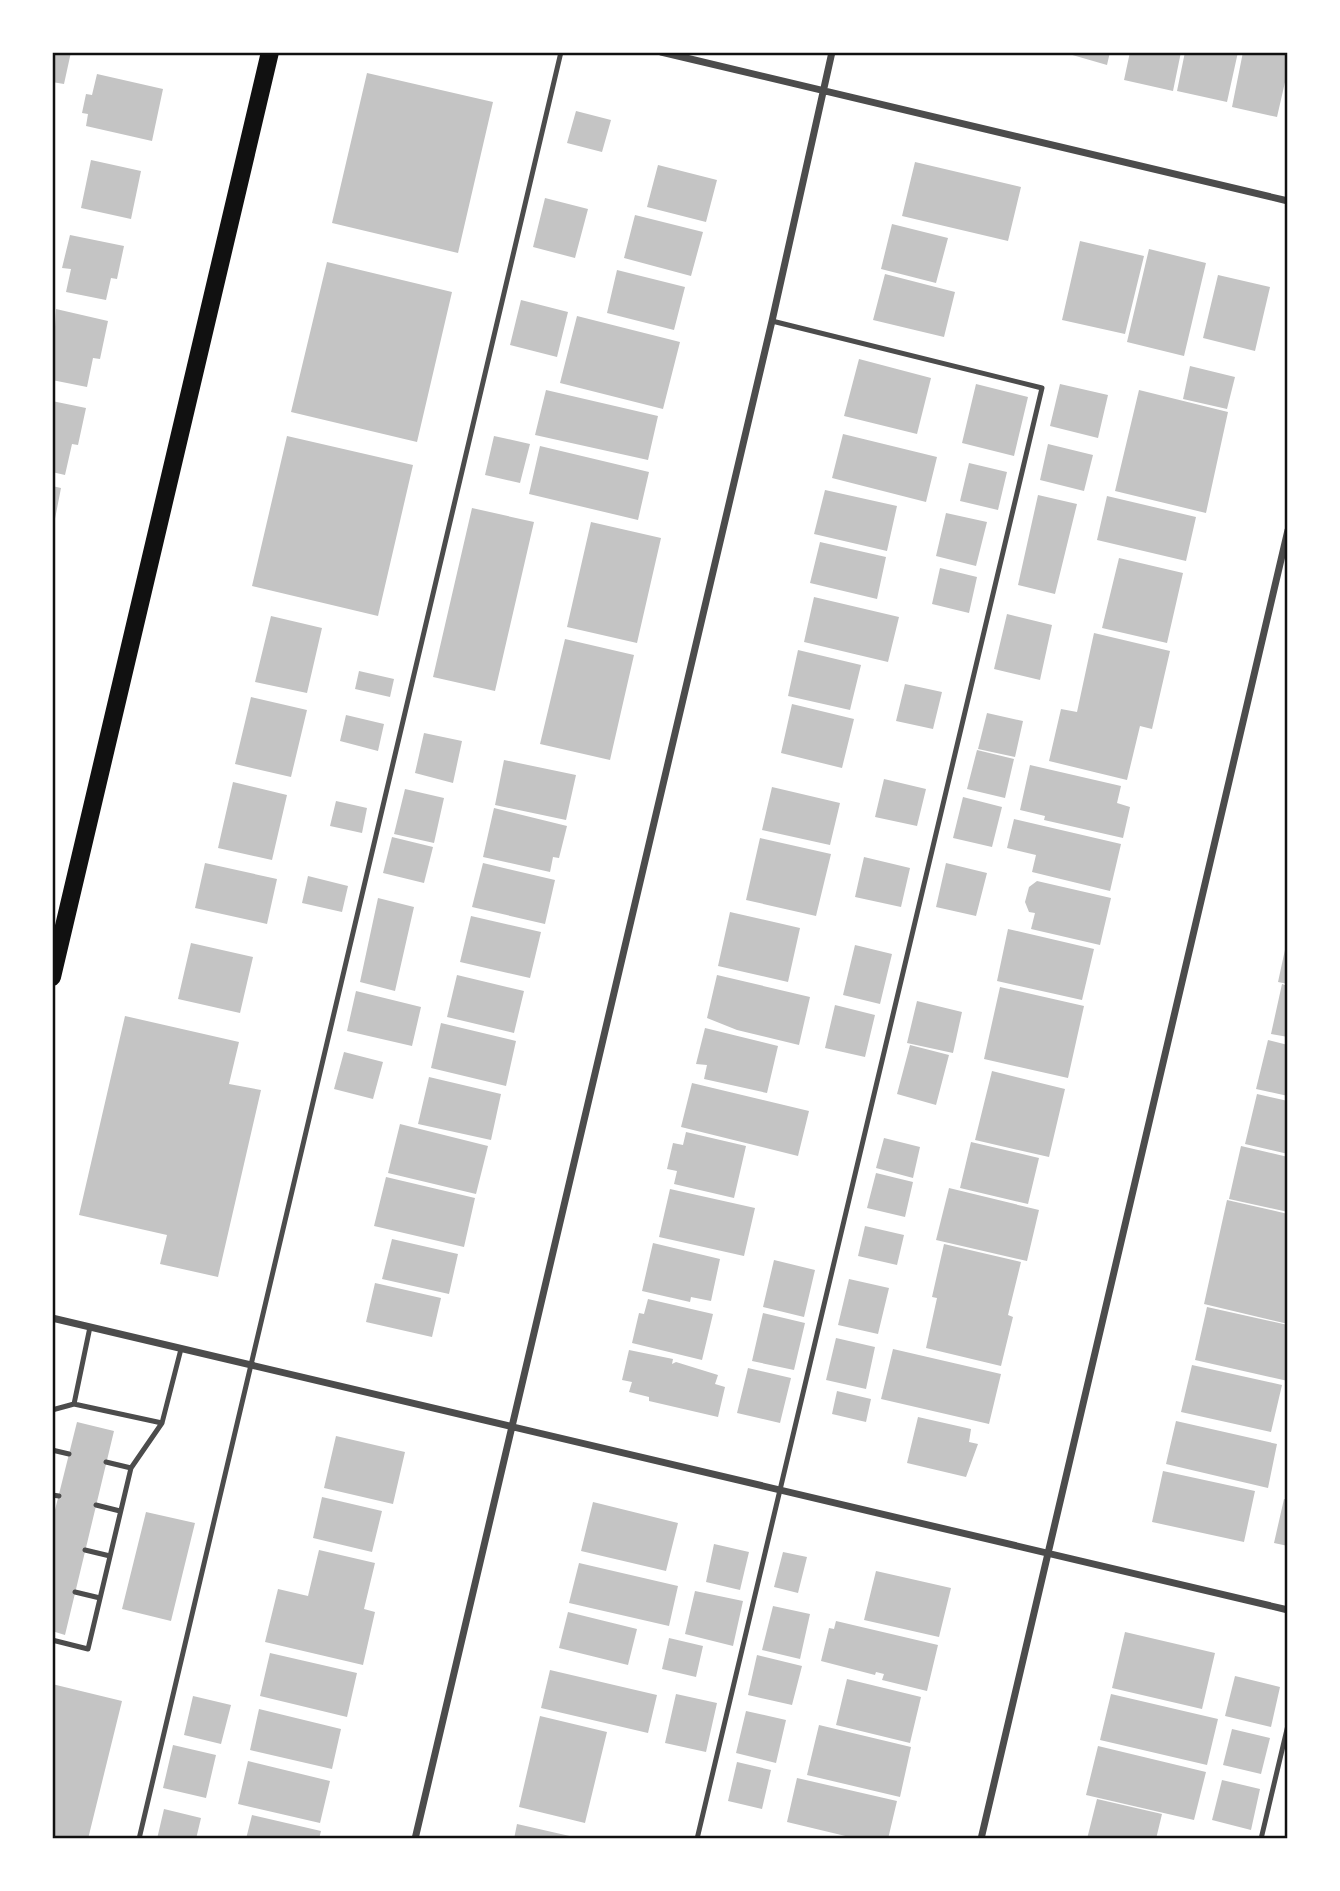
<svg xmlns="http://www.w3.org/2000/svg" width="1340" height="1891" viewBox="0 0 1340 1891" font-family="'Open Sans',sans-serif">
  <rect width="100%" height="100%" fill="#fff"/>
  <path fill="#c4c4c4" d="M52 52H71L64 84 52 82Z
    M1062 52H1110L1107 65Z
    M1130 52H1181L1173 91 1124 80Z
    M1185 52H1238L1227 102 1177 91Z
    M1243 52H1288V69L1277 117 1232 107Z
    M367 73 493 102 458 253 332 223Z
    M97 74 163 89 152 141 86 126 88 114 82 113 86 94 92 95Z
    M576 111 611 120 602 152 567 143Z
    M91 160 141 171 131 219 81 208Z
    M915 162 1021 187 1008 241 902 216Z
    M658 165 717 180 706 222 647 207Z
    M545 198 588 209 575 258 533 247Z
    M635 215 703 232 691 276 624 258Z
    M892 224 948 238 936 283 881 269Z
    M70 235 124 246 117 279 111 278 106 300 66 292 71 269 62 268Z
    M1080 241 1144 256 1125 334 1062 320Z
    M1149 249 1206 263 1184 356 1127 342Z
    M327 262 452 292 417 442 291 412Z
    M617 270 685 287 674 330 607 313Z
    M885 274 955 292 944 337 873 320Z
    M1218 275 1270 287 1255 351 1203 338Z
    M521 300 568 312 557 357 510 345Z
    M56 309 108 321 100 359 93 358 87 387 52 380Z
    M577 316 680 342 663 409 560 383Z
    M859 359 931 378 917 434 844 416Z
    M1190 366 1235 377 1227 409 1183 399Z
    M976 384 1028 397 1014 456 962 443Z
    M1060 384 1108 395 1098 438 1050 426Z
    M546 390 658 416 648 460 535 435Z
    M1139 390 1228 412 1206 513 1115 491Z
    M52 401 86 408 78 445 72 444 65 475 52 472Z
    M843 434 937 457 926 502 832 478Z
    M287 436 413 465 378 616 252 586Z
    M494 436 530 444 520 483 485 475Z
    M1048 444 1093 455 1084 491 1040 480Z
    M540 446 649 472 638 520 529 494Z
    M969 463 1007 472 998 510 960 501Z
    M52 486 61 488 54 524H52Z
    M825 490 897 506 887 551 814 534Z
    M1038 495 1077 504 1055 594 1018 585Z
    M1107 496 1196 517 1186 561 1097 540Z
    M472 508 534 522 495 691 433 677Z
    M946 513 987 522 976 566 936 556Z
    M591 522 661 538 637 643 567 627Z
    M820 542 886 557 877 599 810 583Z
    M1119 558 1183 573 1167 643 1102 628Z
    M940 568 977 577 969 613 932 604Z
    M814 597 899 617 888 662 804 642Z
    M1007 614 1052 625 1040 680 994 669Z
    M271 616 322 628 307 693 255 682Z
    M1094 633 1170 651 1152 729 1140 726 1127 780 1049 761 1061 709 1077 712Z
    M565 639 634 655 610 760 540 744Z
    M798 650 861 665 850 710 788 696Z
    M359 671 394 679 390 697 355 689Z
    M905 684 942 692 933 729 896 721Z
    M251 697 307 710 291 777 235 764Z
    M792 704 854 719 842 768 781 753Z
    M987 713 1023 721 1015 757 978 749Z
    M346 715 384 724 378 751 340 741Z
    M424 733 462 741 453 783 415 773Z
    M977 750 1014 759 1005 798 967 789Z
    M504 760 576 775 566 820 495 805Z
    M1030 765 1121 786 1117 803 1130 807 1123 838 1044 820 1045 816 1020 810Z
    M884 779 926 789 917 826 875 817Z
    M233 782 287 795 272 860 218 848Z
    M772 787 840 803 830 845 762 830Z
    M405 789 444 798 434 843 394 834Z
    M963 797 1002 807 992 847 953 838Z
    M336 801 367 808 362 833 330 826Z
    M494 808 567 826 559 858 553 857 550 872 483 857Z
    M1014 819 1121 844 1110 891 1032 872 1036 855 1007 848Z
    M392 837 433 847 424 883 383 873Z
    M760 838 831 854 816 916 746 900Z
    M864 857 910 868 901 907 855 897Z
    M205 863 277 879 267 924 195 908Z
    M483 863 555 880 545 924 472 907Z
    M946 863 987 873 976 916 936 907Z
    M308 876 348 886 342 912 302 903Z
    M1037 881 1111 898 1100 945 1031 929 1035 913 1029 912 1025 902 1029 887Z
    M378 898 414 907 395 991 360 982Z
    M730 912 800 928 788 982 718 966Z
    M471 916 541 932 530 978 460 962Z
    M1008 929 1094 949 1082 1000 997 981Z
    M191 943 253 957 240 1013 178 999Z
    M855 945 892 954 880 1004 843 995Z
    M1286 945H1288V984L1278 982Z
    M457 975 524 991 514 1033 447 1017Z
    M717 975 810 997 799 1045 737 1030 707 1018Z
    M1282 984 1288 986V1037L1271 1034Z
    M1000 987 1084 1006 1068 1078 984 1059Z
    M356 991 421 1007 412 1046 347 1031Z
    M917 1001 962 1012 953 1053 907 1043Z
    M835 1005 875 1015 865 1057 825 1048Z
    M125 1016 239 1042 229 1084 261 1090 218 1277 160 1264 167 1235 79 1215Z
    M441 1023 516 1041 506 1086 431 1068Z
    M705 1028 778 1046 767 1093 704 1079 707 1065 696 1064Z
    M1268 1040 1288 1045V1096L1256 1089Z
    M910 1045 949 1055 936 1105 897 1094Z
    M344 1052 383 1062 373 1099 334 1089Z
    M992 1071 1065 1089 1049 1157 975 1140Z
    M429 1077 501 1094 491 1140 418 1124Z
    M692 1083 809 1111 798 1156 681 1127Z
    M1257 1094 1288 1101V1154L1245 1144Z
    M400 1124 488 1146 476 1194 388 1173Z
    M686 1132 746 1146 734 1198 674 1184 677 1171 667 1169 673 1143 683 1145Z
    M884 1138 920 1147 913 1178 876 1168Z
    M971 1142 1039 1158 1028 1204 960 1188Z
    M1241 1146 1288 1157V1212L1229 1199Z
    M876 1173 913 1182 905 1217 867 1208Z
    M386 1177 475 1198 464 1247 374 1226Z
    M949 1188 1039 1210 1027 1261 936 1240Z
    M670 1189 755 1208 744 1256 659 1237Z
    M1227 1200 1288 1214V1324L1204 1304Z
    M865 1226 904 1235 897 1265 858 1256Z
    M392 1239 458 1254 449 1294 382 1279Z
    M653 1243 720 1259 711 1301 691 1297 690 1302 642 1291Z
    M944 1244 1021 1262 1008 1315 1013 1317 1001 1366 926 1348 937 1298 932 1297Z
    M774 1260 815 1270 804 1317 763 1307Z
    M849 1279 889 1288 878 1334 838 1325Z
    M375 1283 441 1298 432 1337 366 1322Z
    M648 1299 713 1314 702 1360 632 1343 639 1313 644 1314Z
    M1207 1307 1288 1325V1381L1195 1360Z
    M763 1313 805 1323 794 1370 752 1361Z
    M836 1338 875 1347 866 1389 826 1380Z
    M893 1349 1001 1374 989 1424 881 1399Z
    M629 1350 673 1359 672 1364 676 1362 718 1375 715 1384 725 1387 718 1417 649 1401V1397L629 1392 632 1382 622 1380Z
    M1192 1365 1282 1385 1271 1432 1181 1412Z
    M748 1368 791 1378 780 1423 737 1413Z
    M837 1391 871 1399 866 1422 832 1414Z
    M918 1417 971 1429 969 1442 978 1444 966 1477 907 1463Z
    M1176 1421 1277 1444 1268 1488 1166 1464Z
    M77 1422 114 1431 65 1635 52 1631V1522Z
    M336 1436 405 1452 393 1504 324 1488Z
    M1163 1471 1255 1491 1244 1542 1152 1522Z
    M322 1497 382 1511 372 1552 313 1538Z
    M1284 1499 1288 1500V1546L1274 1543Z
    M593 1502 678 1523 666 1571 581 1551Z
    M146 1512 195 1523 171 1621 122 1609Z
    M714 1544 749 1552 740 1590 706 1582Z
    M319 1550 375 1563 364 1609 375 1612 363 1665 265 1642 278 1589 308 1596Z
    M783 1552 807 1557 798 1593 774 1587Z
    M579 1563 678 1586 669 1626 569 1603Z
    M876 1571 951 1588 939 1637 864 1620Z
    M695 1591 743 1601 733 1646 685 1634Z
    M773 1606 810 1614 800 1659 762 1650Z
    M568 1612 637 1629 628 1665 559 1648Z
    M836 1621 938 1645 927 1691 882 1680 884 1674 876 1672 875 1675 821 1661 829 1628 834 1629Z
    M1125 1632 1215 1653 1202 1709 1112 1688Z
    M669 1638 703 1646 696 1677 662 1669Z
    M270 1653 357 1673 347 1717 260 1696Z
    M757 1655 802 1666 792 1705 748 1695Z
    M550 1670 657 1695 648 1733 541 1708Z
    M1235 1676 1280 1687 1271 1727 1225 1716Z
    M847 1679 921 1697 910 1743 836 1725Z
    M52 1684 122 1701 88 1839H52Z
    M676 1694 717 1703 706 1752 665 1743Z
    M1111 1694 1218 1719 1207 1765 1100 1740Z
    M193 1696 231 1705 221 1744 184 1735Z
    M259 1709 341 1729 332 1769 250 1750Z
    M746 1711 786 1720 776 1763 736 1753Z
    M540 1716 607 1732 585 1823 519 1807Z
    M819 1725 911 1747 900 1797 807 1775Z
    M1232 1729 1270 1738 1261 1774 1223 1765Z
    M173 1745 216 1755 206 1798 163 1788Z
    M1098 1746 1206 1772 1194 1820 1086 1795Z
    M248 1761 330 1781 320 1823 238 1804Z
    M737 1762 771 1770 762 1809 728 1801Z
    M797 1778 897 1801 888 1839H858L787 1822Z
    M1222 1780 1260 1789 1251 1830 1212 1820Z
    M1097 1799 1162 1814 1156 1839H1087Z
    M164 1809 201 1818 196 1839H157Z
    M252 1815 321 1831 319 1839H246Z
    M517 1824 574 1837V1839H514Z"/>
  <g fill="none" stroke-linecap="round" stroke-linejoin="round">
    <path stroke="#4c4c4c" stroke-width="5" d="M74 1404 90 1327
      M52 1410 74 1404 162 1423 181 1349
      M52 1450 69 1454
      M106 1462 131 1468
      M52 1495 59 1496
      M96 1505 120 1511
      M85 1550 110 1556
      M75 1592 100 1598
      M52 1640 88 1649 131 1468 162 1423
      M139 1839 561 52
      M697 1839 1042 388 772 321
      M1261 1839 1288 1725"/>
    <path stroke="#4c4c4c" stroke-width="7" d="M661 52 1288 201
      M52 1318 1288 1610
      M415 1839 772 321 832 52
      M981 1839 1288 530"/>
    <path stroke="#111" stroke-width="18" d="M52 977 270 52"/>
  </g>
  <rect width="1340" height="1891" fill="none" stroke="#ffffff" stroke-width="108"/>
  <rect x="54" y="54" width="1232" height="1783" fill="none" stroke="#111" stroke-width="2.5"/>
</svg>
